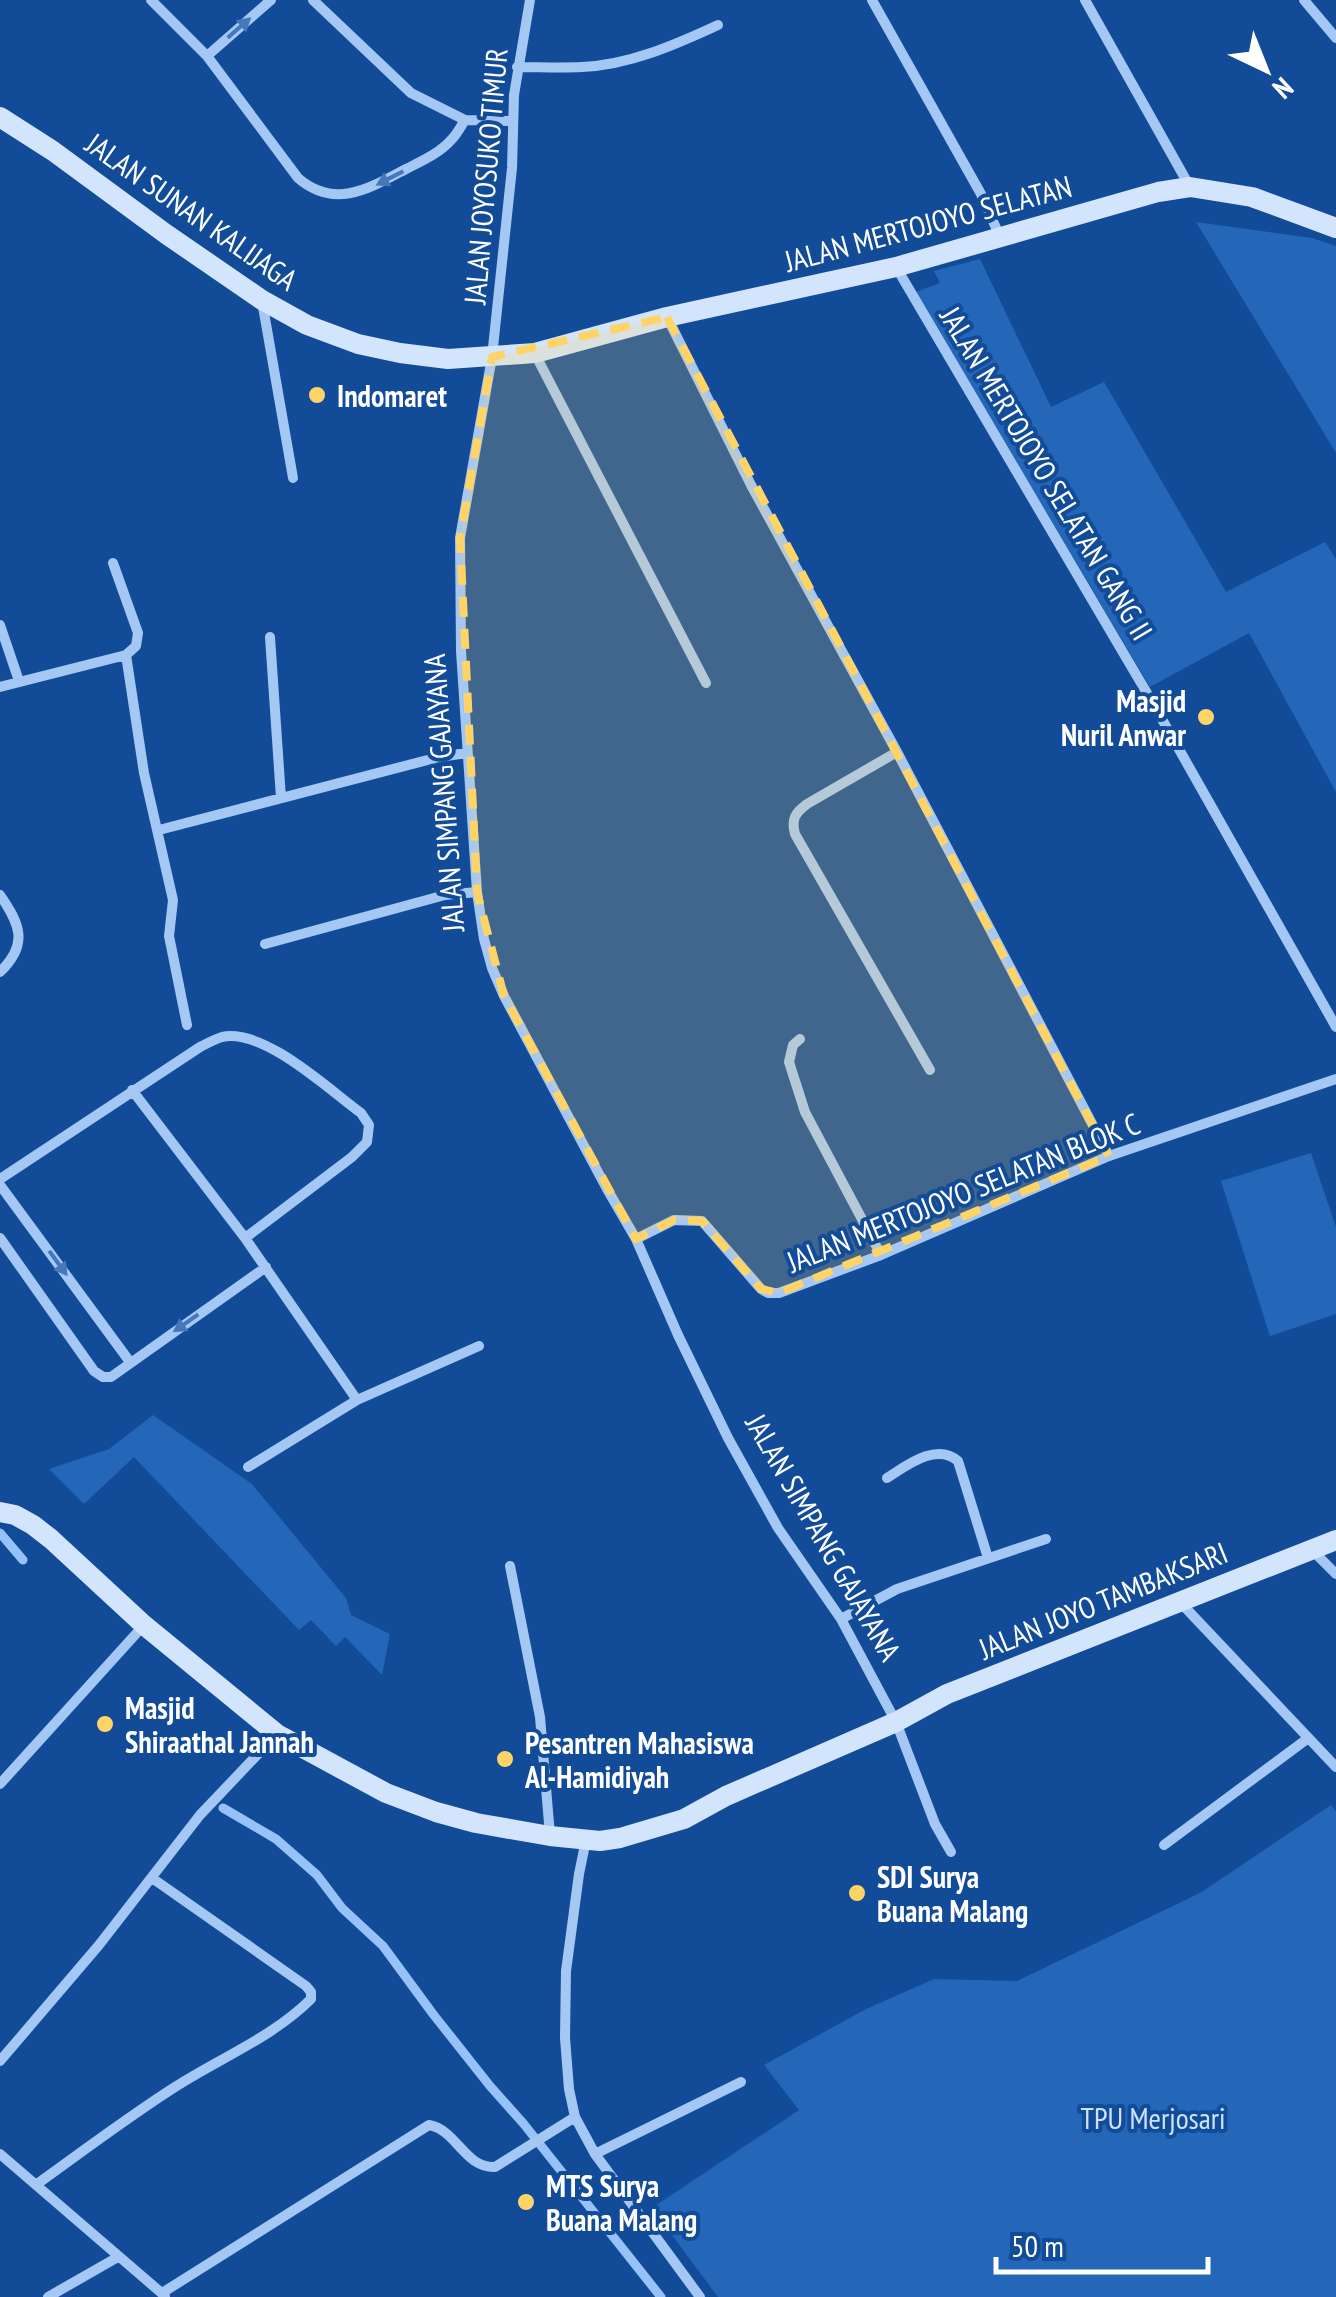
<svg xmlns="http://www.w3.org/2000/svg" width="1336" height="2297" viewBox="0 0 1336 2297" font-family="'PT Sans Narrow',sans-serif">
  <rect width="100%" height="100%" fill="#124c99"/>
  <path fill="#2466b7" d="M1196 222 1312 238 1336 246V453Z
    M980 259 1051 407 1104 382 1226 592 1325 542 1336 559V792L1249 633 1150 687 916 292 940 283 934 271Z
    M1311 1153 1336 1227V1314L1270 1336 1221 1181Z
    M153 1415 252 1484 346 1598 351 1615 390 1634 382 1675 345 1637 336 1646 311 1620 299 1630 134 1457 84 1504 49 1469 109 1449Z
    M1331 1805 1336 1811V2297H718L652 2208 799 2110 764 2065 866 2009 934 1979 1017 1981 1200 1893Z"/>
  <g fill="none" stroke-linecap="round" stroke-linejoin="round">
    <path stroke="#96c2f7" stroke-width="9" d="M0 1533 23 1560
      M223 1808 276 1839 317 1875 342 1908 383 1946 433 2014 490 2086 523 2123 661 2297"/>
    <path stroke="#a4c7f4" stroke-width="10" d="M151 0 207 56 298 178C335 210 370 188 406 169 422 161 440 153 452 139 457 134 461 126 465 120
      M313 0 411 93 465 120 513 121
      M530 0 514 95 512 168 492 357 460 538 461 651 477 892 484 939 492 968 504 996 607 1189 636 1239 678 1335 728 1438 778 1528 841 1619 896 1722 935 1824 951 1852
      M872 0 981 194 1000 237
      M1085 0 1190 187
      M1304 0 1336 38
      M207 56 271 0
      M517 67C539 67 560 68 582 67 629 65 675 45 718 25
      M896 267 1154 705 1336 1027
      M262 301 293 478
      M667 317 751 485 897 752 1109 1156
      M535 354 706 683
      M113 563 138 633 136 646 126 655 144 773 173 900 169 936 187 1025
      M0 625 19 681
      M270 637 281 798
      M0 687 126 655
      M897 752 807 804C795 813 791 819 795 834L930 1070
      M159 830 439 757 467 753
      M0 895C20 924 29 944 0 972
      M265 944 445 895 477 892
      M800 1039 793 1045 789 1062 805 1112 881 1255
      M132 1090 245 1238 357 1400
      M0 1179 200 1047C206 1044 215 1039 222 1037 264 1028 328 1089 361 1113L369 1125 367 1142 352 1157 245 1238
      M0 1185 130 1362
      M0 1238 94 1371 103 1377H111L266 1267
      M636 1239 674 1220 702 1221 761 1289 768 1293H779L881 1255 1109 1156 1336 1079
      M248 1467 357 1400 479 1346
      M887 1478C906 1466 936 1442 958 1461L988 1558
      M1312 1550 1336 1574
      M510 1566 540 1717 550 1835
      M1179 1601 1336 1767
      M841 1619 897 1589 1046 1539
      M0 1784 144 1625
      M586 1840 579 1874 566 1971 565 2038 569 2089 575 2117 595 2154 700 2297
      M1164 1845 1307 1739
      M0 2061 99 1945 200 1815 277 1734
      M0 2154 165 2296
      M595 2154 741 2082
      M37 2184C83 2151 128 2117 175 2087 220 2058 273 2037 311 1999V1992L306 1986 152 1878
      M162 2293 429 2125C457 2130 464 2168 495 2167L575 2117
      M48 2297 118 2257"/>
    <path stroke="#d3e5fd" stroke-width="20" d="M0 117 53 151 166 234 262 300 307 325 358 344 400 353 448 359 535 353 667 317 896 267 1158 192 1190 187 1252 197 1336 228
      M0 1512 15 1515 33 1525 51 1539 144 1625 277 1734 386 1793 436 1812 476 1823 550 1836 600 1841 620 1838 684 1819 726 1796 896 1722 947 1694 1336 1540"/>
  </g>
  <defs><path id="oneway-solid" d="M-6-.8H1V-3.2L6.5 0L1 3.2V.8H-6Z" transform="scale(2.5)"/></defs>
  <g fill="#4577b9">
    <use href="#oneway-solid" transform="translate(239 28) rotate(-41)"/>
    <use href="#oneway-solid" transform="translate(390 178) rotate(153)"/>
    <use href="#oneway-solid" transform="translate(58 1263) rotate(54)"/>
    <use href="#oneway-solid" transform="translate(186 1323) rotate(145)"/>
  </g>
  <path fill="#ffd466" fill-opacity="0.2" stroke="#ffd466" stroke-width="8" stroke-dasharray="20 12" stroke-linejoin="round" d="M667 317 1109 1156 779 1293 761 1289 702 1221 674 1220 636 1239 504 996 477 892 460 538 492 357Z"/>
  <g fill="#ffd466" stroke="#124c99" stroke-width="4">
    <circle cx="317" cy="395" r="10"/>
    <circle cx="1206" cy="717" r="10"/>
    <circle cx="105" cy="1724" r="10"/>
    <circle cx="505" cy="1759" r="10"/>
    <circle cx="857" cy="1893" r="10"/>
    <circle cx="526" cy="2202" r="10"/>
  </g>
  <g text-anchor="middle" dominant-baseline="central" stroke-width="8" stroke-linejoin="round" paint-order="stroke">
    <g font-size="30" fill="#fff" stroke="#124c99">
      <text transform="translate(485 176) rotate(-85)">JALAN JOYOSUKO TIMUR</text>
      <text transform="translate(192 211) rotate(35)">JALAN SUNAN KALIJAGA</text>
      <text transform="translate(928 223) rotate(-15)">JALAN MERTOJOYO SELATAN</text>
      <text transform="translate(1047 473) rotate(59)">JALAN MERTOJOYO SELATAN GANG II</text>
      <text transform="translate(443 793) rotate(-94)">JALAN SIMPANG GAJAYANA</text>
      <text transform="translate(963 1192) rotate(-22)">JALAN MERTOJOYO SELATAN BLOK C</text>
      <text transform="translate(824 1537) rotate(60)">JALAN SIMPANG GAJAYANA</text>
      <text transform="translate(1103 1600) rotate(-22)">JALAN JOYO TAMBAKSARI</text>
    </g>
    <g font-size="30" font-weight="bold" fill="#fff" stroke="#124c99" text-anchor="start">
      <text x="337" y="395">Indomaret</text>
      <text x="1186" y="700" text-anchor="end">Masjid<tspan x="1186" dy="34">Nuril Anwar</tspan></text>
      <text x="125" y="1707">Masjid<tspan x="125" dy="34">Shiraathal Jannah</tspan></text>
      <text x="525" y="1742">Pesantren Mahasiswa<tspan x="525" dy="34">Al-Hamidiyah</tspan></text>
      <text x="877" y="1876">SDI Surya<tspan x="877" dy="34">Buana Malang</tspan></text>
      <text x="546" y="2185">MTS Surya<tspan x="546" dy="34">Buana Malang</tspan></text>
    </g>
    <g font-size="30" fill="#cce2fd" stroke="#124c99">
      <text x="1153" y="2117">TPU Merjosari</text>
    </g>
  </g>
  <g transform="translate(1266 70) rotate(137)" stroke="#124c99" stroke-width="8" paint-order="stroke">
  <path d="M0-8L18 38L0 25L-18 38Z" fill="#ffffff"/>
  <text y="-15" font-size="28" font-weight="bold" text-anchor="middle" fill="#ffffff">N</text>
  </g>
  <path d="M996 2257v15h212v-15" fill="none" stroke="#ffffff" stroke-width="5"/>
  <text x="1011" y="2257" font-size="30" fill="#ffffff" stroke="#124c99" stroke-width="8" paint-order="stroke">50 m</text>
</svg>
